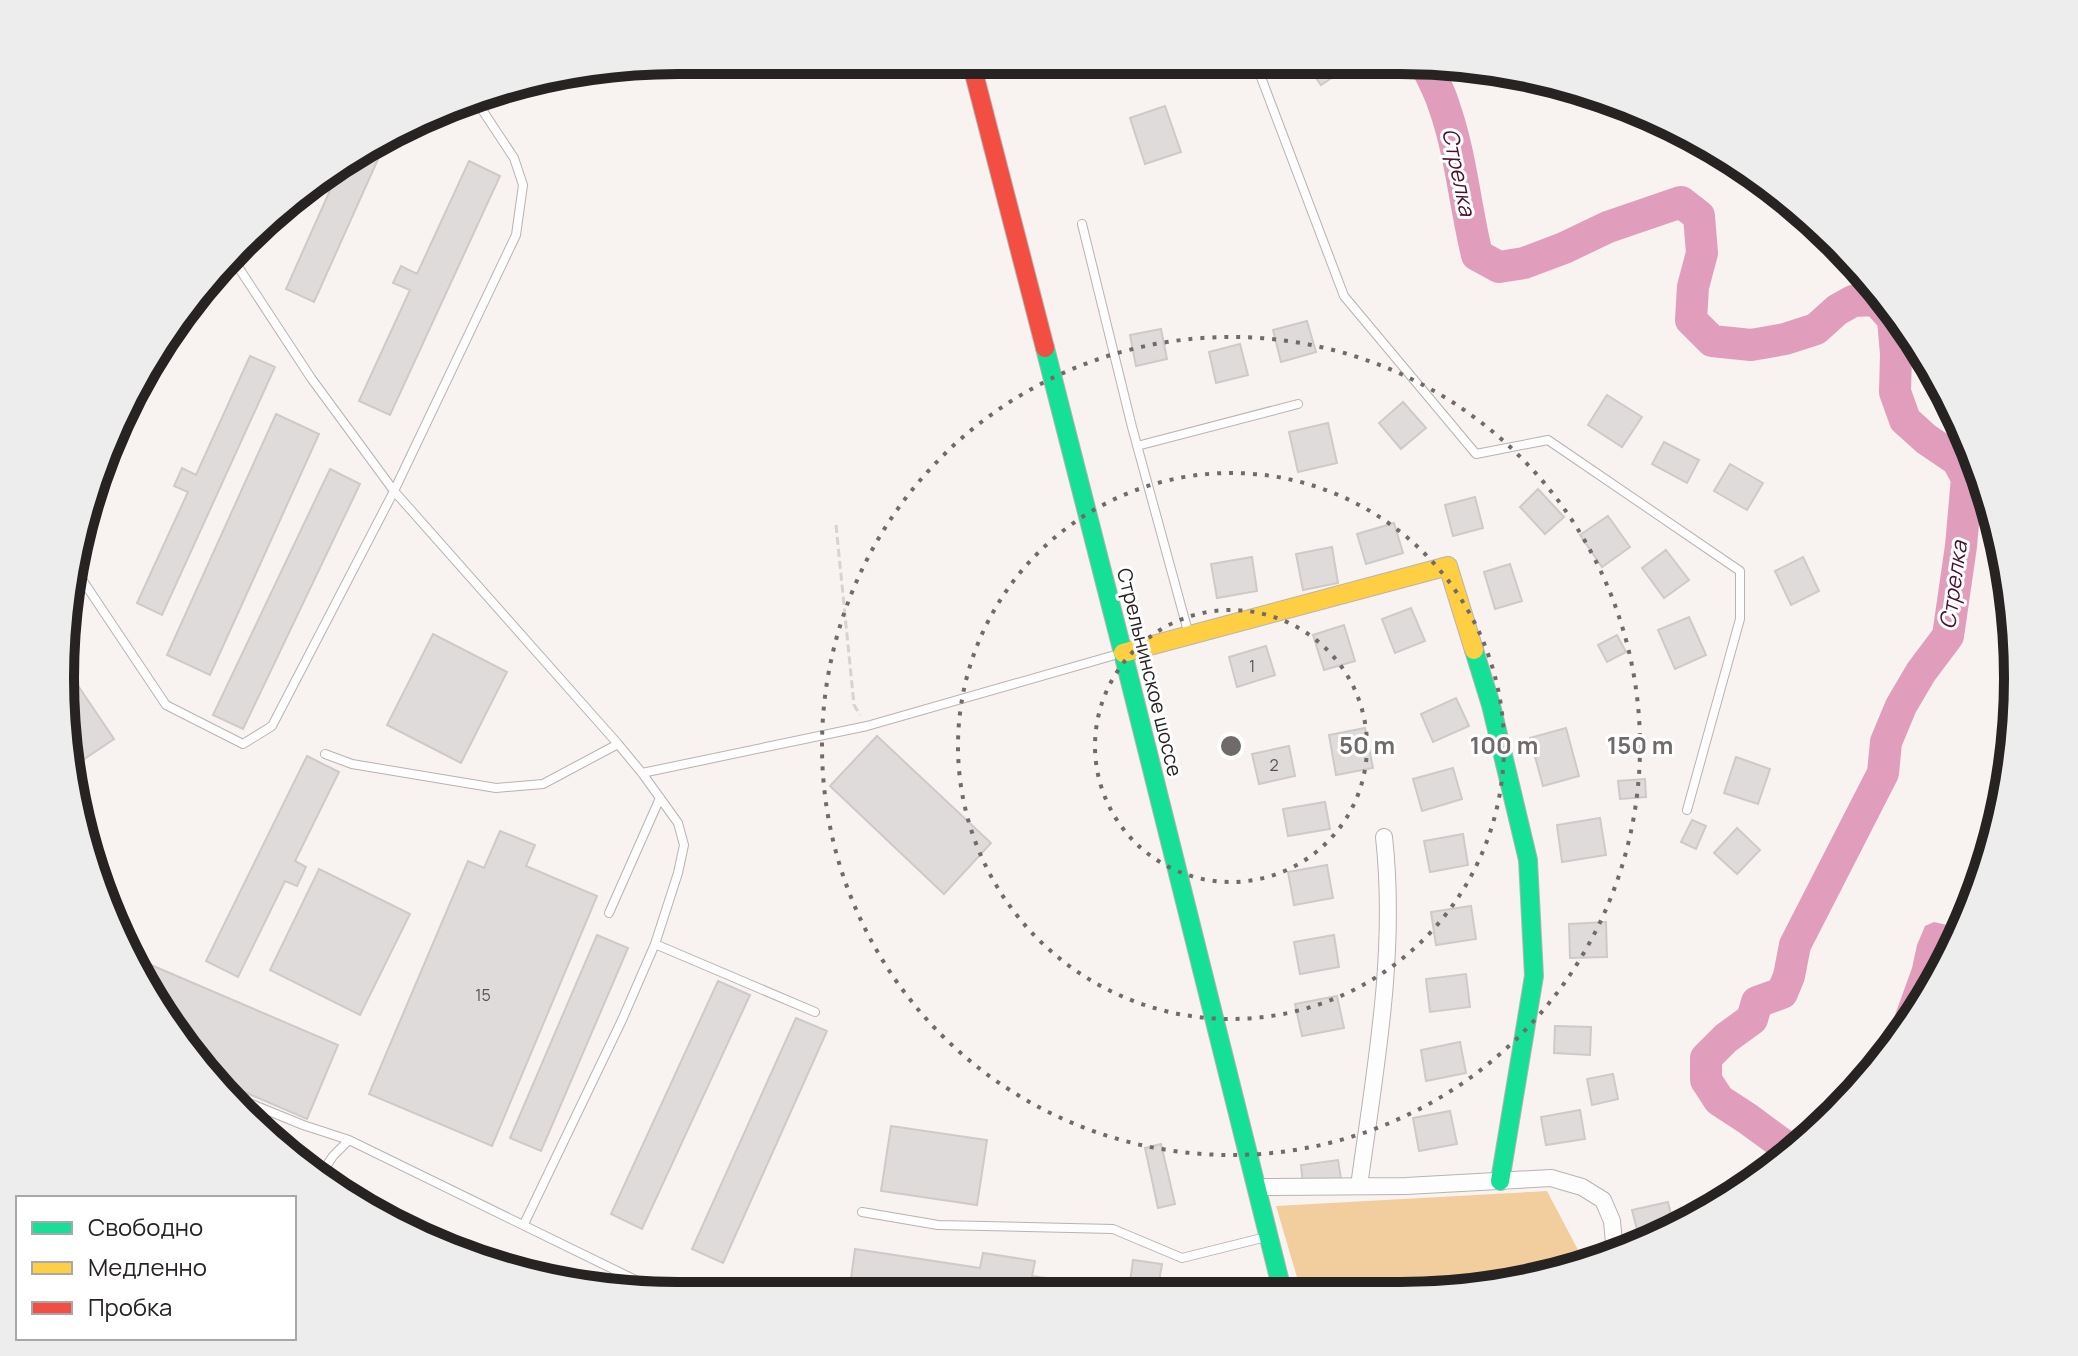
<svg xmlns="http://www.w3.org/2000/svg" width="2078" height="1356" viewBox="0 0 2078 1356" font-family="Manrope,sans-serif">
  <rect width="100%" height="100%" fill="#f8f2f1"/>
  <path fill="#f2cd9e" d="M1547 1191 1586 1265 1560 1275 1440 1295 1302 1294 1276 1206Z"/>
  <path fill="#e09ebc" d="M1934 922 1947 925 1960 932 1935 987 1886 1055 1883 1048 1912 968 1917 945 1925 926Z"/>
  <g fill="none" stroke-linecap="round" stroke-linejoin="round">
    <path stroke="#e09ebc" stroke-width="32" d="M1426 65C1432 78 1440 92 1444 106 1461 154 1465 206 1477 255L1499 267 1524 263 1564 248 1608 227 1681 202 1699 216 1702 253 1693 287 1691 320 1712 341 1751 345 1785 339 1816 329 1837 310 1853 301 1876 300 1893 319 1896 354 1895 392 1905 420 1926 439 1957 460 1967 478 1961 546 1948 636 1921 672 1901 706 1886 742 1883 773 1795 945 1789 976 1782 993 1757 1002 1752 1019 1726 1038 1706 1058V1080L1719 1100 1748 1119 1793 1152"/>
  </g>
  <path fill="#dfdbda" stroke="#cecac9" stroke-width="2" d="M1324 64H1329L1336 75 1321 85 1312 72Z
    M1165 106 1181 152 1145 164 1130 118Z
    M387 139 314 302 286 289 336 177 326 173 334 164 342 162 343 160Z
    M469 161 500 176 390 415 359 401 410 290 393 283 401 266 417 274Z
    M1307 321 1316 352 1281 362 1273 330Z
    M1161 329 1167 359 1136 366 1130 335Z
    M1240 344 1248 375 1216 383 1209 352Z
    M250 356 275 367 162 615 137 603 188 492 174 486 182 468 196 475Z
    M153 367 88 502 93 479Z
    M1607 395 1642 417 1622 447 1588 425Z
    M1403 402 1426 428 1401 449 1379 423Z
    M276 414 319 434 210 675 167 655Z
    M1328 423 1337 463 1298 472 1289 432Z
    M1664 442 1699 460 1687 483 1652 464Z
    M1730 464 1763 483 1747 510 1714 491Z
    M330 469 360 484 243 729 213 715Z
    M1538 489 1564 517 1545 534 1520 507Z
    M1475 497 1483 528 1453 536 1445 505Z
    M1608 516 1630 547 1602 567 1580 535Z
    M1394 523 1403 553 1366 564 1357 534Z
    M1332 547 1338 583 1303 590 1296 554Z
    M1666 550 1689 580 1664 598 1642 568Z
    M1252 557 1257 591 1217 598 1211 564Z
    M1803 557 1819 591 1791 605 1775 571Z
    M1510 564 1522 601 1495 609 1484 572Z
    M1411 608 1425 641 1395 653 1382 619Z
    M1689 617 1706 655 1675 669 1658 630Z
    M1344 625 1355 661 1324 670 1313 635Z
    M433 634 507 672 461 763 387 725Z
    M1617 635 1626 652 1607 662 1598 645Z
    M1266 646 1275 675 1237 687 1229 657Z
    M64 665 114 739 74 766Z
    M1456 698 1469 726 1433 742 1421 714Z
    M1365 728 1373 768 1336 775 1329 735Z
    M1566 728 1579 776 1543 786 1530 738Z
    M877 736 991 843 944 894 830 786Z
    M1289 746 1295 776 1259 784 1252 754Z
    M307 756 339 772 295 861 306 867 297 886 285 881 238 977 206 961Z
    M1736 757 1770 769 1758 804 1724 793Z
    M1453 768 1462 799 1422 811 1413 779Z
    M1645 779 1646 797 1620 799 1618 781Z
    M1325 802 1330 829 1288 836 1283 809Z
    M1600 818 1606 855 1562 862 1557 825Z
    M1692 820 1706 826 1696 849 1681 842Z
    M1737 828 1760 850 1737 874 1714 853Z
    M500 831 535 845 526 866 597 896 492 1146 369 1094 468 861 484 868Z
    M1463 834 1468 865 1430 872 1424 841Z
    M1327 865 1333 898 1294 905 1288 872Z
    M319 869 410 914 360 1015 270 970Z
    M1471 906 1476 939 1436 945 1431 912Z
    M1606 922 1607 957 1570 958 1569 924Z
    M597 935 628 948 541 1151 510 1138Z
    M1334 935 1339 967 1300 974 1294 942Z
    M130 956 338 1045 307 1119 221 1082 143 987Z
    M1466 974 1470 1007 1430 1012 1426 979Z
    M718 981 750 995 642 1229 611 1214Z
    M1337 996 1344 1028 1302 1036 1295 1004Z
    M796 1018 827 1031 723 1263 692 1249Z
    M1555 1026 1591 1027 1590 1055 1554 1053Z
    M1460 1042 1466 1073 1426 1081 1421 1050Z
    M1613 1074 1618 1099 1592 1105 1587 1079Z
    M1580 1110 1585 1139 1546 1145 1541 1117Z
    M1450 1111 1457 1144 1419 1151 1413 1118Z
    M891 1126 987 1140 977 1205 881 1191Z
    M1161 1144 1175 1204 1158 1208 1145 1148Z
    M1338 1160 1341 1179 1303 1184 1301 1165Z
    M1668 1202 1675 1231 1641 1245 1632 1210Z
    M469 1240 496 1251 491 1262 463 1255Z
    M855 1249 980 1268 983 1253 1035 1261 1032 1276 1129 1290 1133 1260 1162 1264 1157 1293 893 1292 850 1286Z"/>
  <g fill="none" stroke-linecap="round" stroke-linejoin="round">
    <defs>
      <path id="lane" d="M1256 64 1344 296 1476 454 1548 440 1740 571V619L1687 810
        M1082 224 1132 427 1189 635
        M233 259 311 378 394 491 618 744 642 773 678 823 684 845 678 873 655 944 622 1020 524 1224
        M1137 446 1298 404
        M75 569 166 705 243 744 272 726 394 491 516 235 523 185 514 158 473 96
        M325 754 352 764 496 788 543 784 618 744
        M642 773 867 726 1122 653
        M609 913 660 798
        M655 944 815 1012
        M232 1096 303 1125 349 1140
        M321 1174 333 1156 349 1140 658 1291
        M862 1212 938 1225 1113 1229 1182 1258 1266 1237"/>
      <path id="street" d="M1359 1186C1375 1070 1397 953 1384 837
        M1257 1187 1406 1186 1551 1178 1582 1187 1603 1200 1612 1221 1615 1254"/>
      <path id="fast" d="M1045 348 1123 653 1283 1294
        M1474 650 1491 705 1528 860 1534 976 1500 1181"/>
      <path id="slow" d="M1123 653 1448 566 1474 650"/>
      <path id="jam" d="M971 62 1045 348"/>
    </defs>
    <use href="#lane" stroke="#b8b3b2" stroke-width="10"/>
    <use href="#street" stroke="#b8b3b2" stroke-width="18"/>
    <use href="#fast" stroke="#b8b3b2" stroke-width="20"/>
    <use href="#slow" stroke="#b8b3b2" stroke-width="20"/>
    <use href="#jam" stroke="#b8b3b2" stroke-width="20"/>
    <path stroke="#d6d3d3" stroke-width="3" stroke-dasharray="8 4" stroke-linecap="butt" d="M836 525 854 705 860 715"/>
    <use href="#lane" stroke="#fefdfd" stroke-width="8"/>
    <use href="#street" stroke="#fefdfd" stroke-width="16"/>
    <use href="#fast" stroke="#16e098" stroke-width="18"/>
    <use href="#slow" stroke="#ffcf43" stroke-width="18"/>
    <use href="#jam" stroke="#f24e42" stroke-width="18"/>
  </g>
  <g fill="none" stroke="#706b6a" stroke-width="4" stroke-dasharray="4 8">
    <circle cx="1231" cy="746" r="136"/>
    <circle cx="1231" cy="746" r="273"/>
    <circle cx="1231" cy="746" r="409"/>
  </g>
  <g text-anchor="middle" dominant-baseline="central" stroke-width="6" stroke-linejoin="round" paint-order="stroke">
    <g font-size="16" fill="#575352">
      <text x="1252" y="666">1</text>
      <text x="1274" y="765">2</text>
      <text x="483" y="995">15</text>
    </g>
    <g font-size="20" fill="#272322" stroke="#fff">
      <text transform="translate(1150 672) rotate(76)">Стрельнинское шоссе</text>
    </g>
    <g font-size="22" font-style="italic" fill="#49102f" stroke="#fff">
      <text transform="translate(1459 172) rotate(78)">Стрелка</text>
      <text transform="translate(1953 585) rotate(-82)">Стрелка</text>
    </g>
  </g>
  <path d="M0 0H2078V1356H0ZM678 74H1400A604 604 0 0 1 2004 678V678A604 604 0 0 1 1400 1282H678A604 604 0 0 1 74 678V678A604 604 0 0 1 678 74Z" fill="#eeeded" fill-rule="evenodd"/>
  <path fill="none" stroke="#272322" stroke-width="10" d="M678 74H1400A604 604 0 0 1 2004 678V678A604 604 0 0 1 1400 1282H678A604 604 0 0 1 74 678V678A604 604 0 0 1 678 74Z"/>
  <circle cx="1231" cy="746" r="12" fill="#706b6a" stroke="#fff" stroke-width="4"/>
  <g font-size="24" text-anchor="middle" font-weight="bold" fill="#706b6a" stroke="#fff" stroke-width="6" stroke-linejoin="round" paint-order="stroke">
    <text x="1367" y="754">50 m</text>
    <text x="1504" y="754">100 m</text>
    <text x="1640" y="754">150 m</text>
  </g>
  <rect x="16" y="1196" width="280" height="144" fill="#ffffff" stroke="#a9a7a7" stroke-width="2"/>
  <rect x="32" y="1222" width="40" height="12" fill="#16e098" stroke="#a9a7a7" stroke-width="2"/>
  <text x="88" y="1236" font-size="24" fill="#272322">Свободно</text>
  <rect x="32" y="1262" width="40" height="12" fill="#ffcf43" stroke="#a9a7a7" stroke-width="2"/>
  <text x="88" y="1276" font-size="24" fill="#272322">Медленно</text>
  <rect x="32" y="1302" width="40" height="12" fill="#f24e42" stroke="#a9a7a7" stroke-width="2"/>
  <text x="88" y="1316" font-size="24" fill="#272322">Пробка</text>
</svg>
